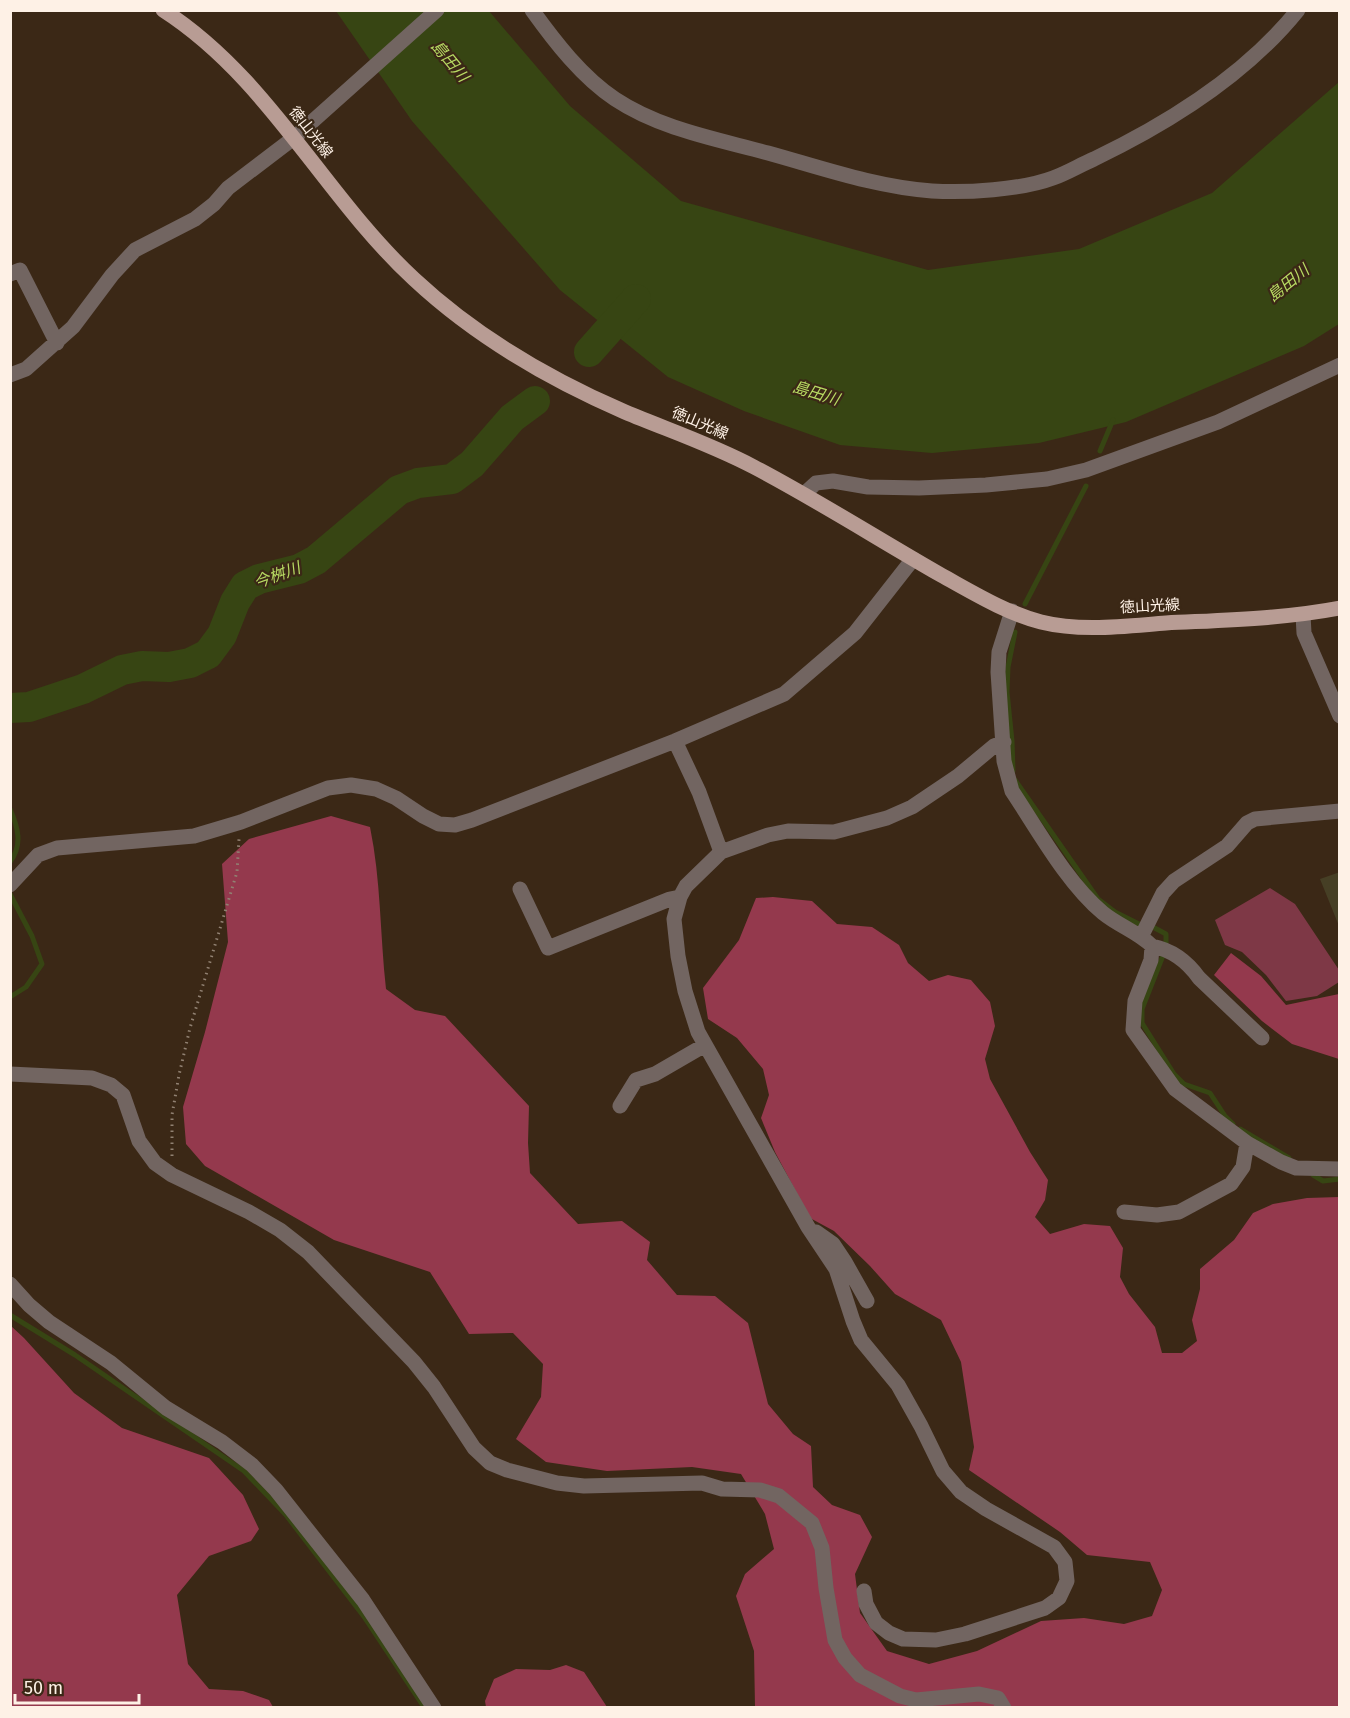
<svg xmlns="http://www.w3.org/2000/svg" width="1350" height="1718" viewBox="0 0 1350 1718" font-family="'Fira Sans','Noto Sans JP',sans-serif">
  <rect width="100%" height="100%" fill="#3b2816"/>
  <path fill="#7e3846" d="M1270 888 1295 904 1339 970V982L1317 996 1286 1001 1266 975 1242 952 1225 945 1215 920Z"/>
  <path fill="#94394d" d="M331 816 370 827C381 880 380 935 386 989L415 1010 445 1016 529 1106 528 1143 530 1173 578 1224 622 1221 650 1242 647 1260 677 1295 715 1296 748 1323 768 1404 793 1434 811 1446 813 1487 832 1505 860 1515 872 1537 855 1574 860 1613 887 1651 929 1664 977 1651 1041 1621 1084 1618 1124 1624 1152 1616 1162 1590 1150 1562 1087 1555 1060 1532 969 1470 974 1447 961 1362 941 1320 895 1294 870 1266 834 1231 810 1218 775 1152 761 1118 769 1095 763 1069 737 1038 708 1019 703 988 739 940 756 898 773 897 812 901 837 924 872 927 899 945 908 963 929 981 948 975 971 980 990 1002 995 1026 985 1059 990 1079 1030 1152 1048 1180 1045 1200 1035 1217 1050 1234 1084 1224 1110 1226 1123 1248 1120 1277 1129 1294 1155 1327 1162 1353H1182L1197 1341 1192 1320 1200 1289V1269L1234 1240 1253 1213 1273 1204 1307 1198 1339 1197V1707H755L754 1651 736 1596 745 1574 774 1549 765 1514 741 1474 692 1467 607 1471 546 1462 516 1439 541 1397 543 1364 513 1333 469 1334 430 1272 334 1240 205 1166 186 1144 183 1107 205 1032 228 942 222 864 249 839Z
    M1231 953 1261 976 1286 1005 1339 994V1059L1292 1044 1262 1021 1214 975Z
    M11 1326 24 1338 74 1393 122 1428 209 1458 243 1495 259 1529 251 1541 209 1556 177 1595 188 1664 209 1689 243 1691 269 1700 273 1707H11Z
    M566 1665 584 1672 607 1707H486L485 1701 494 1679 516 1669 550 1670Z"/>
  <path fill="#374513" d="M336 11H489L570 106 681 201 928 270 1079 249 1212 193 1339 82V324L1304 346 1126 422 1039 443 932 453 840 445 744 411 668 377 560 290 412 121Z"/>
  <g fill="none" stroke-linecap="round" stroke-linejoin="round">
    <path stroke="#374513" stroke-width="5" d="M1100 451 1113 420
      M1025 604 1086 486
      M1013 771 1012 741 1007 692 1008 667 1015 632
      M1015 780 1098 899 1115 912 1139 924
      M10 809C18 827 23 845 10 862
      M10 894 32 936 42 964 26 987 10 997
      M1151 926 1166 934V945
      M1164 953 1142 1009V1023L1174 1074 1184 1084 1210 1093 1225 1116 1233 1124
      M1240 1129 1289 1158
      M1313 1175 1323 1181 1340 1179
      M10 1315 75 1355 244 1471 286 1515 365 1618 422 1704"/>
    <path stroke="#374513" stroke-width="30" d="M589 352 636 299
      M10 708 29 707 83 689 122 670 142 666 169 667 190 663 208 654 222 635 235 602 245 586 259 579 299 569 316 560 399 490 418 483 452 479 472 464 512 418 535 401"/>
  </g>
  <path fill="#463f25" d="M1340 872V926H1339L1320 879Z"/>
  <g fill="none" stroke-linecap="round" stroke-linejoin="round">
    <path stroke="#918172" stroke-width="3" stroke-dasharray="1.5 4.5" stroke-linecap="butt" d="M172 1156V1115L179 1075 190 1028 237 872 239 839"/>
    <path stroke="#726561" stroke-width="15" d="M532 10C555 42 582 77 615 99 660 129 717 139 768 153 822 168 876 187 932 191 966 193 1021 190 1053 178 1067 173 1080 165 1094 159 1169 123 1245 76 1298 10
      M10 274 20 270 57 343
      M10 375 26 369 73 327 112 275 135 250 195 219 214 204 228 188 295 137 437 10
      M804 494 816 483 833 481 868 487 919 488 986 485 1047 479 1086 470 1218 422 1340 365
      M1012 611 999 652 998 672 1004 761 1012 791C1038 830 1067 883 1103 913 1119 926 1138 932 1152 946L1151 960 1135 1001 1133 1030 1175 1089 1247 1143 1281 1162 1296 1168 1340 1169
      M1303 615 1304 633 1340 716
      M675 741 699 792 721 852
      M10 885 38 855 57 848 194 836 241 822 328 788 351 785 376 789 396 798 423 816 439 824 455 825 472 820 675 741 784 694 855 633 913 559
      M520 889 548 948 670 899 680 897
      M1142 935 1163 893 1174 881 1227 846 1247 823 1255 819 1340 811
      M1152 946C1172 950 1187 961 1199 978L1262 1038
      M10 1074 92 1078 111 1085 123 1095 139 1141 155 1163 172 1175 249 1212 280 1230 308 1252 414 1362 434 1387 474 1448 490 1463 507 1470 557 1483 584 1486 702 1483 722 1489 760 1490 779 1496 812 1523 822 1548 826 1588 835 1640 845 1658 860 1675 900 1696 916 1700 979 1694 998 1698 1004 1708
      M620 1106 636 1080 655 1074 705 1045
      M1124 1212 1157 1215 1179 1212 1231 1184 1243 1167 1247 1143
      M816 1232 833 1244 845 1262 867 1301
      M10 1284 29 1305 49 1322 111 1363 166 1408 222 1442 252 1465 276 1490 363 1600 434 1708
      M864 1591 866 1604 876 1623 889 1633 903 1639 936 1640 965 1634 1045 1608 1059 1598 1067 1581 1065 1562 1054 1547 986 1509 961 1492 943 1471 921 1426 898 1385 861 1340 853 1321 836 1269 808 1227 698 1032 685 991 678 956 674 919 680 897 686 886 721 852 768 835 788 831 834 832 887 818 912 807 958 776 994 746 1004 742"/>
    <path stroke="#b89c94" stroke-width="15" d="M163 10C269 78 324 196 414 279 475 336 549 379 625 412 668 430 713 445 754 467 817 500 878 539 941 575 972 592 1006 613 1041 622 1081 632 1126 626 1166 623 1224 620 1282 619 1340 608"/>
  </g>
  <g text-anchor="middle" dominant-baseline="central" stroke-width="4.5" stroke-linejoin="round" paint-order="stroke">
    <g font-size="15" fill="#fef1e6" stroke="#3b2816">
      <text transform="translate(311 132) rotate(52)">徳山光線</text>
      <text transform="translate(700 423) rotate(23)">徳山光線</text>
      <text transform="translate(1150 606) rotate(-3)">徳山光線</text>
    </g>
    <g font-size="16" font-style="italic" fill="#b8db63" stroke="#3b2816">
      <text transform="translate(450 61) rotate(50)">島田川</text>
      <text transform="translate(1288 283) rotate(-39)">島田川</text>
      <text transform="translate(816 393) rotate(17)">島田川</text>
      <text transform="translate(277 575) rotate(-20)">今桝川</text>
    </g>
  </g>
  <rect width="1350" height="1718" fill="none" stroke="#fef1e6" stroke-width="24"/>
  <path d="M15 1694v9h124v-9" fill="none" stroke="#fef1e6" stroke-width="3"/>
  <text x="24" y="1694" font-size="18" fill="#fef1e6" stroke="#3b2816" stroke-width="4.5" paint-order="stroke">50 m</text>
</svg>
